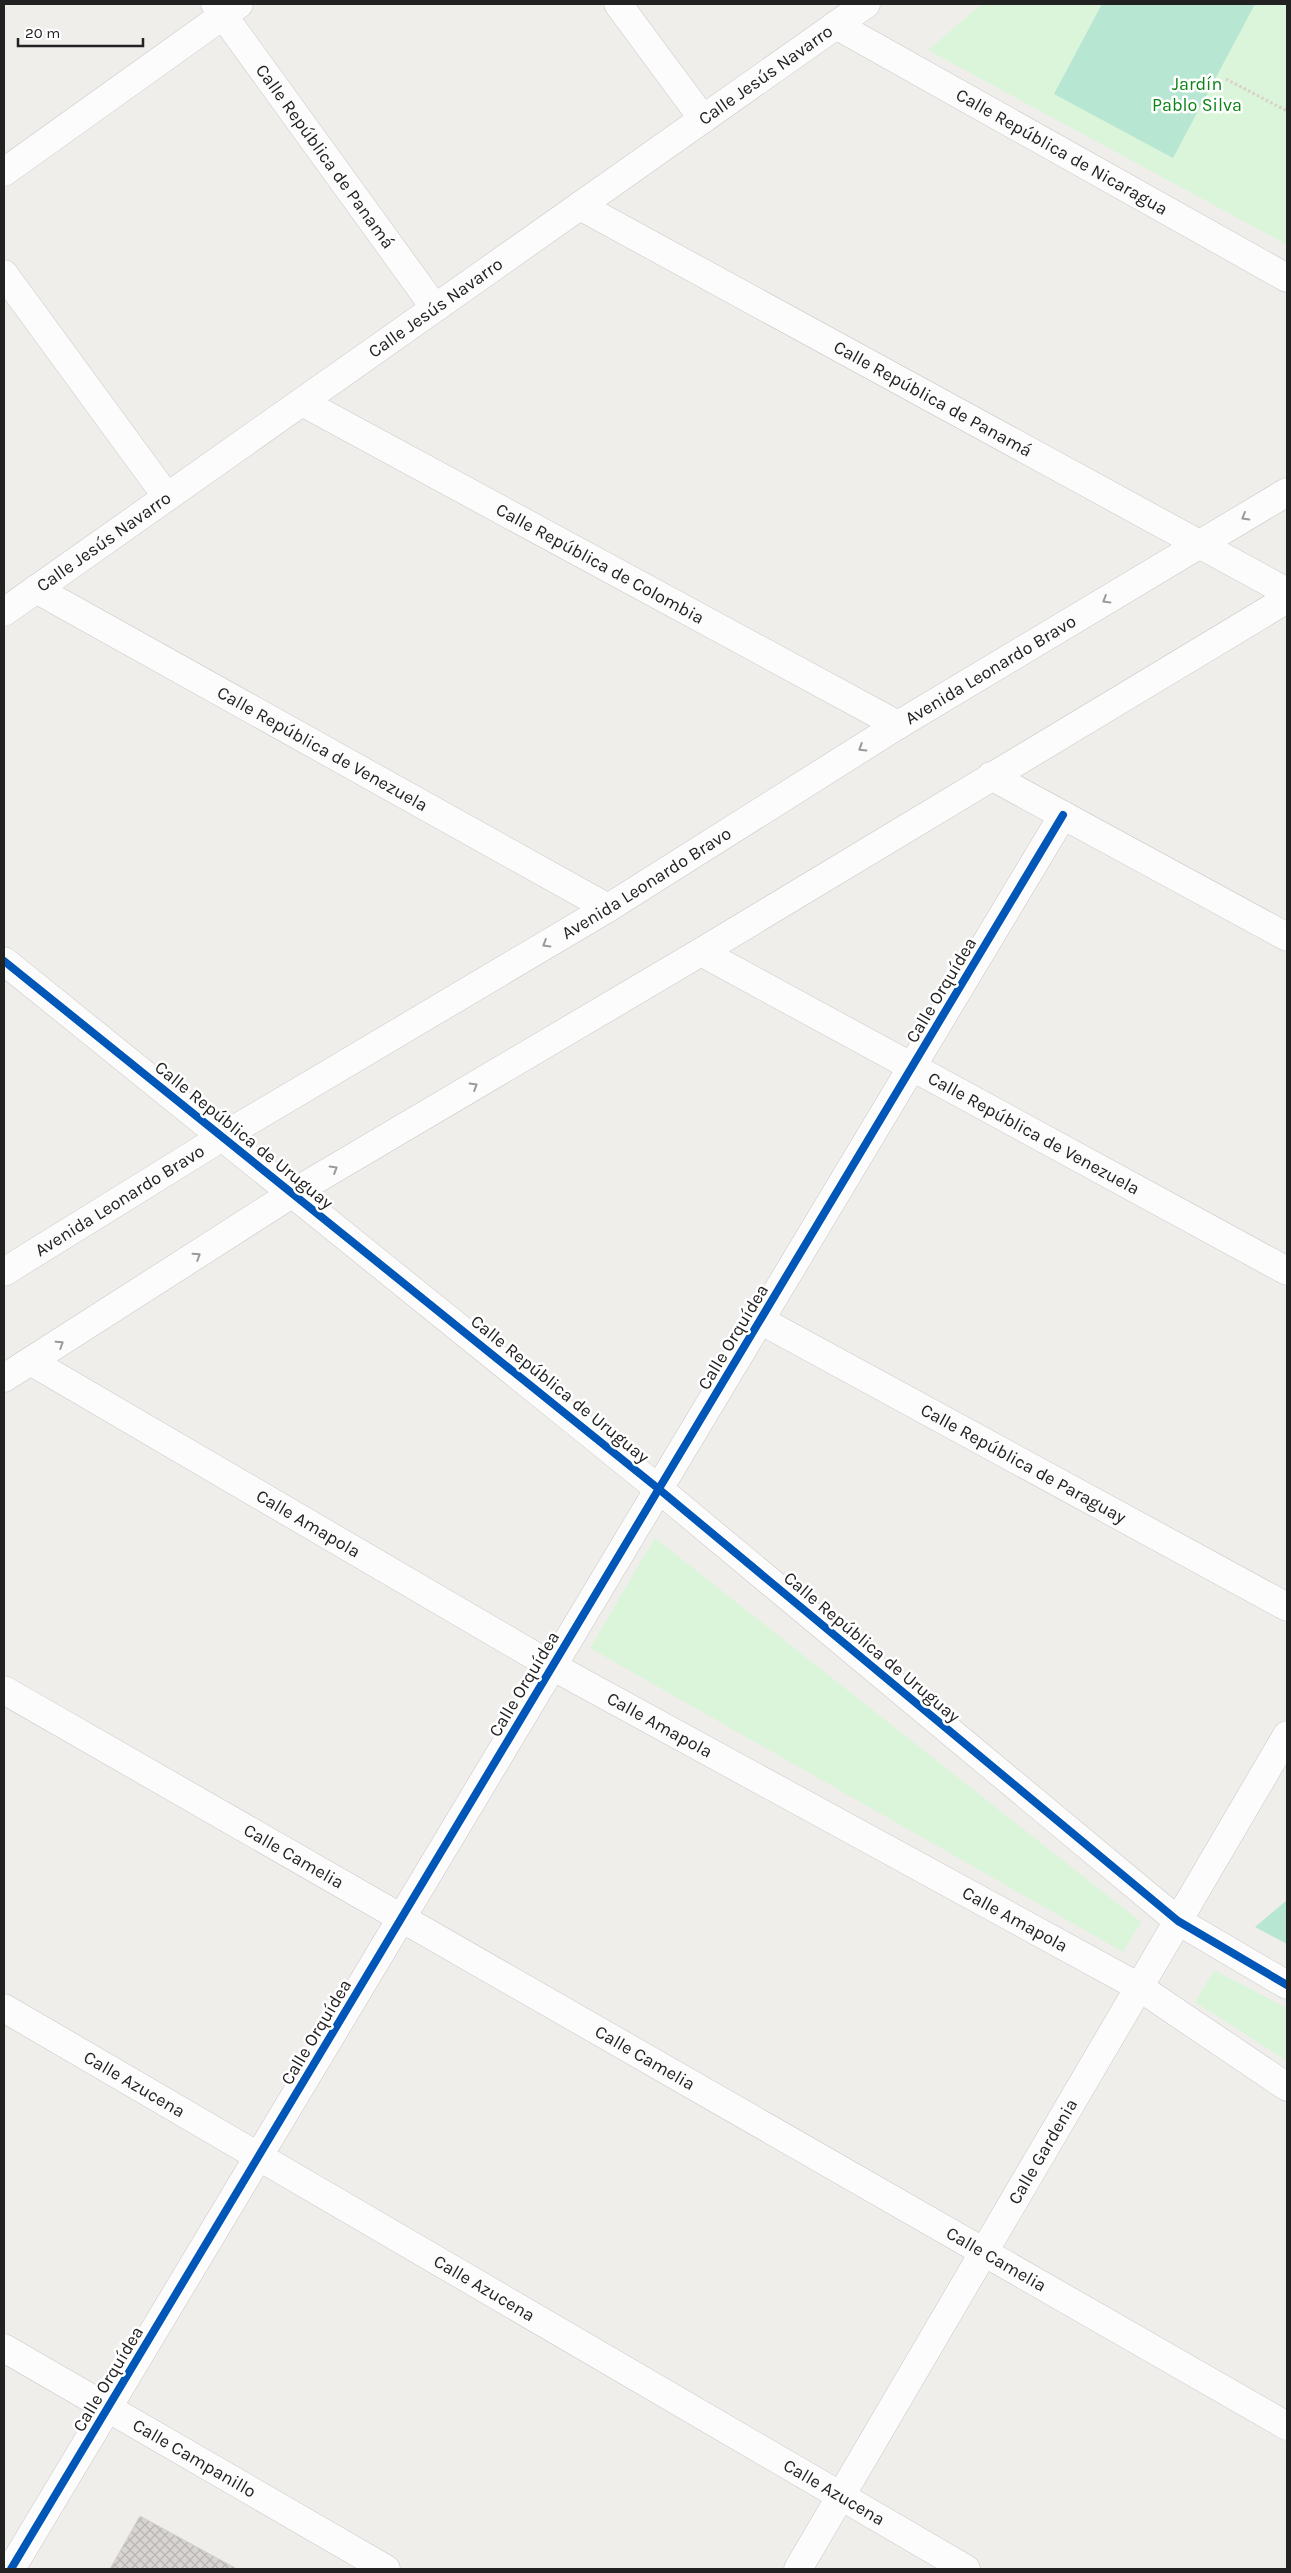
<svg xmlns="http://www.w3.org/2000/svg" width="1291" height="2573" viewBox="0 0 1291 2573" font-family="Karla,sans-serif">
  <defs>
    <pattern id="building-cross-hatch" width="8" height="8" patternUnits="userSpaceOnUse" patternTransform="scale(1.25)"><rect width="8" height="8" fill="#d7d4d2"/><path d="M0 0l8 8M0 8l8-8" fill="none" stroke="#b8b6b4"/></pattern>
  </defs>
  <rect width="100%" height="100%" fill="#f0eeeb"/>
  <path fill="#daf5da" d="M982 4H1287V245L928 50Z
    M655 1538 1141 1922 1123 1952 590 1648Z
    M1214 1970 1287 2008V2061L1195 2002Z"/>
  <path fill="#b7e6d2" d="M1102 4H1255L1173 158 1054 94Z
    M1287 1900V1944L1255 1927Z"/>
  <path fill="url(#building-cross-hatch)" stroke="#d3d0cc" d="M140 2516 237 2569H110Z"/>
  <g fill="none" stroke-linecap="round" stroke-linejoin="round">
    <defs>
      <g id="minor">
        <path id="s1" d="M215 4 435 308"/>
        <path d="M618 4 703 119"/>
        <path id="s2" d="M836 25 1287 278"/>
        <path d="M4 172 239 4"/>
        <path id="s3" d="M580 206 1287 592"/>
        <path d="M4 274 167 497"/>
        <path id="s4" d="M302 402 898 725"/>
        <path id="s5" d="M36 589 608 908"/>
        <path id="s6" d="M4 612 866 4"/>
        <path d="M991 776 1287 937"/>
        <path id="s7" d="M701 952 1287 1271"/>
        <path d="M4 961 660 1490 1178 1921 1287 1985"/>
        <path id="s8" d="M760 1320 1287 1607"/>
        <path id="s9" d="M32 1362 552 1666 1139 1987 1287 2087"/>
        <path id="s10" d="M4 1690 1287 2426"/>
        <path id="s11" d="M4 2008 966 2569"/>
        <path id="s12" d="M4 2348 386 2569"/>
        <path d="M11 2569 1063 815"/>
        <path id="s13" d="M798 2569 1287 1735"/>
      </g>
      <g id="tertiary">
        <path id="s14" d="M4 1272 222 1137 608 908 898 725 1287 492"/>
        <path d="M4 1378 293 1193 701 952 1287 599"/>
      </g>
    </defs>
    <use href="#minor" stroke="#c9c8c7" stroke-width="29"/>
    <use href="#tertiary" stroke="#c9c8c7" stroke-width="29"/>
    <path stroke="#dccecd" stroke-width="3" stroke-dasharray="2.5 2.5" stroke-linecap="butt" d="M1226 79 1287 111"/>
    <use href="#minor" stroke="#fdfcfc" stroke-width="28"/>
    <use href="#tertiary" stroke="#fdfcfc" stroke-width="28"/>
    <defs>
      <path id="cycleway" d="M4 961 660 1490 1178 1921 1287 1985
        M11 2569 1063 815"/>
    </defs>
    <use href="#cycleway" stroke="#fff" stroke-width="11"/>
    <use href="#cycleway" stroke="#0057b8" stroke-width="8"/>
  </g>
  <defs><path id="oneway-chevron" d="M-2-3.5L2.5 0L-2 3.5" fill="none" stroke-width="1.6" stroke-linecap="round" stroke-linejoin="round" transform="scale(1.25)"/></defs>
  <g stroke="#9a9a9a">
    <use href="#oneway-chevron" transform="translate(1245 517) rotate(150)"/>
    <use href="#oneway-chevron" transform="translate(1106 600) rotate(149)"/>
    <use href="#oneway-chevron" transform="translate(862 748) rotate(148)"/>
    <use href="#oneway-chevron" transform="translate(546 944) rotate(149)"/>
    <use href="#oneway-chevron" transform="translate(474 1086) rotate(-31)"/>
    <use href="#oneway-chevron" transform="translate(334 1169) rotate(-31)"/>
    <use href="#oneway-chevron" transform="translate(197 1256) rotate(-33)"/>
    <use href="#oneway-chevron" transform="translate(60 1344) rotate(-33)"/>
  </g>
  <g text-anchor="middle" dominant-baseline="central" stroke-width="5" stroke-linejoin="round" paint-order="stroke">
    <g font-size="18" fill="#222" stroke="#fff">
      <text stroke="none"><textPath href="#s6" startOffset="932">Calle Jesús Navarro</textPath></text>
      <text stroke="none"><textPath href="#s2" startOffset="259">Calle República de Nicaragua</textPath></text>
      <text stroke="none"><textPath href="#s1" startOffset="188">Calle República de Panamá</textPath></text>
      <text stroke="none"><textPath href="#s6" startOffset="528">Calle Jesús Navarro</textPath></text>
      <text stroke="none"><textPath href="#s3" startOffset="402">Calle República de Panamá</textPath></text>
      <text stroke="none"><textPath href="#s6" startOffset="122">Calle Jesús Navarro</textPath></text>
      <text stroke="none"><textPath href="#s4" startOffset="339">Calle República de Colombia</textPath></text>
      <text stroke="none"><textPath href="#s14" startOffset="1156">Avenida Leonardo Bravo</textPath></text>
      <text stroke="none"><textPath href="#s5" startOffset="328">Calle República de Venezuela</textPath></text>
      <text stroke="none"><textPath href="#s14" startOffset="751">Avenida Leonardo Bravo</textPath></text>
      <text transform="translate(941 990) rotate(-59)">Calle Orquídea</text>
      <text stroke="none"><textPath href="#s7" startOffset="379">Calle República de Venezuela</textPath></text>
      <text transform="translate(244 1135) rotate(39)">Calle República de Uruguay</text>
      <text stroke="none"><textPath href="#s14" startOffset="136">Avenida Leonardo Bravo</textPath></text>
      <text transform="translate(733 1337) rotate(-59)">Calle Orquídea</text>
      <text transform="translate(560 1389) rotate(39)">Calle República de Uruguay</text>
      <text stroke="none"><textPath href="#s8" startOffset="300">Calle República de Paraguay</textPath></text>
      <text stroke="none"><textPath href="#s9" startOffset="320">Calle Amapola</textPath></text>
      <text transform="translate(872 1647) rotate(40)">Calle República de Uruguay</text>
      <text transform="translate(524 1684) rotate(-59)">Calle Orquídea</text>
      <text stroke="none"><textPath href="#s9" startOffset="725">Calle Amapola</textPath></text>
      <text stroke="none"><textPath href="#s10" startOffset="334">Calle Camelia</textPath></text>
      <text stroke="none"><textPath href="#s9" startOffset="1130">Calle Amapola</textPath></text>
      <text transform="translate(316 2032) rotate(-59)">Calle Orquídea</text>
      <text stroke="none"><textPath href="#s10" startOffset="739">Calle Camelia</textPath></text>
      <text stroke="none"><textPath href="#s11" startOffset="151">Calle Azucena</textPath></text>
      <text stroke="none"><textPath href="#s13" startOffset="484">Calle Gardenia</textPath></text>
      <text stroke="none"><textPath href="#s10" startOffset="1144">Calle Camelia</textPath></text>
      <text stroke="none"><textPath href="#s11" startOffset="556">Calle Azucena</textPath></text>
      <text transform="translate(108 2379) rotate(-59)">Calle Orquídea</text>
      <text stroke="none"><textPath href="#s12" startOffset="220">Calle Campanillo</textPath></text>
      <text stroke="none"><textPath href="#s11" startOffset="961">Calle Azucena</textPath></text>
    </g>
    <g font-size="18" fill="#0c8416" stroke="#fff">
      <text x="1197" y="84">Jardín<tspan x="1197" dy="21">Pablo Silva</tspan></text>
    </g>
  </g>
  <rect width="1291" height="2573" fill="none" stroke="#222222" stroke-width="10"/>
  <path d="M18 38v8h125v-8" fill="none" stroke="#222222" stroke-width="2.5"/>
  <text x="25" y="38" font-size="15" fill="#222222" stroke="#ffffff" stroke-width="4" paint-order="stroke">20 m</text>
</svg>
